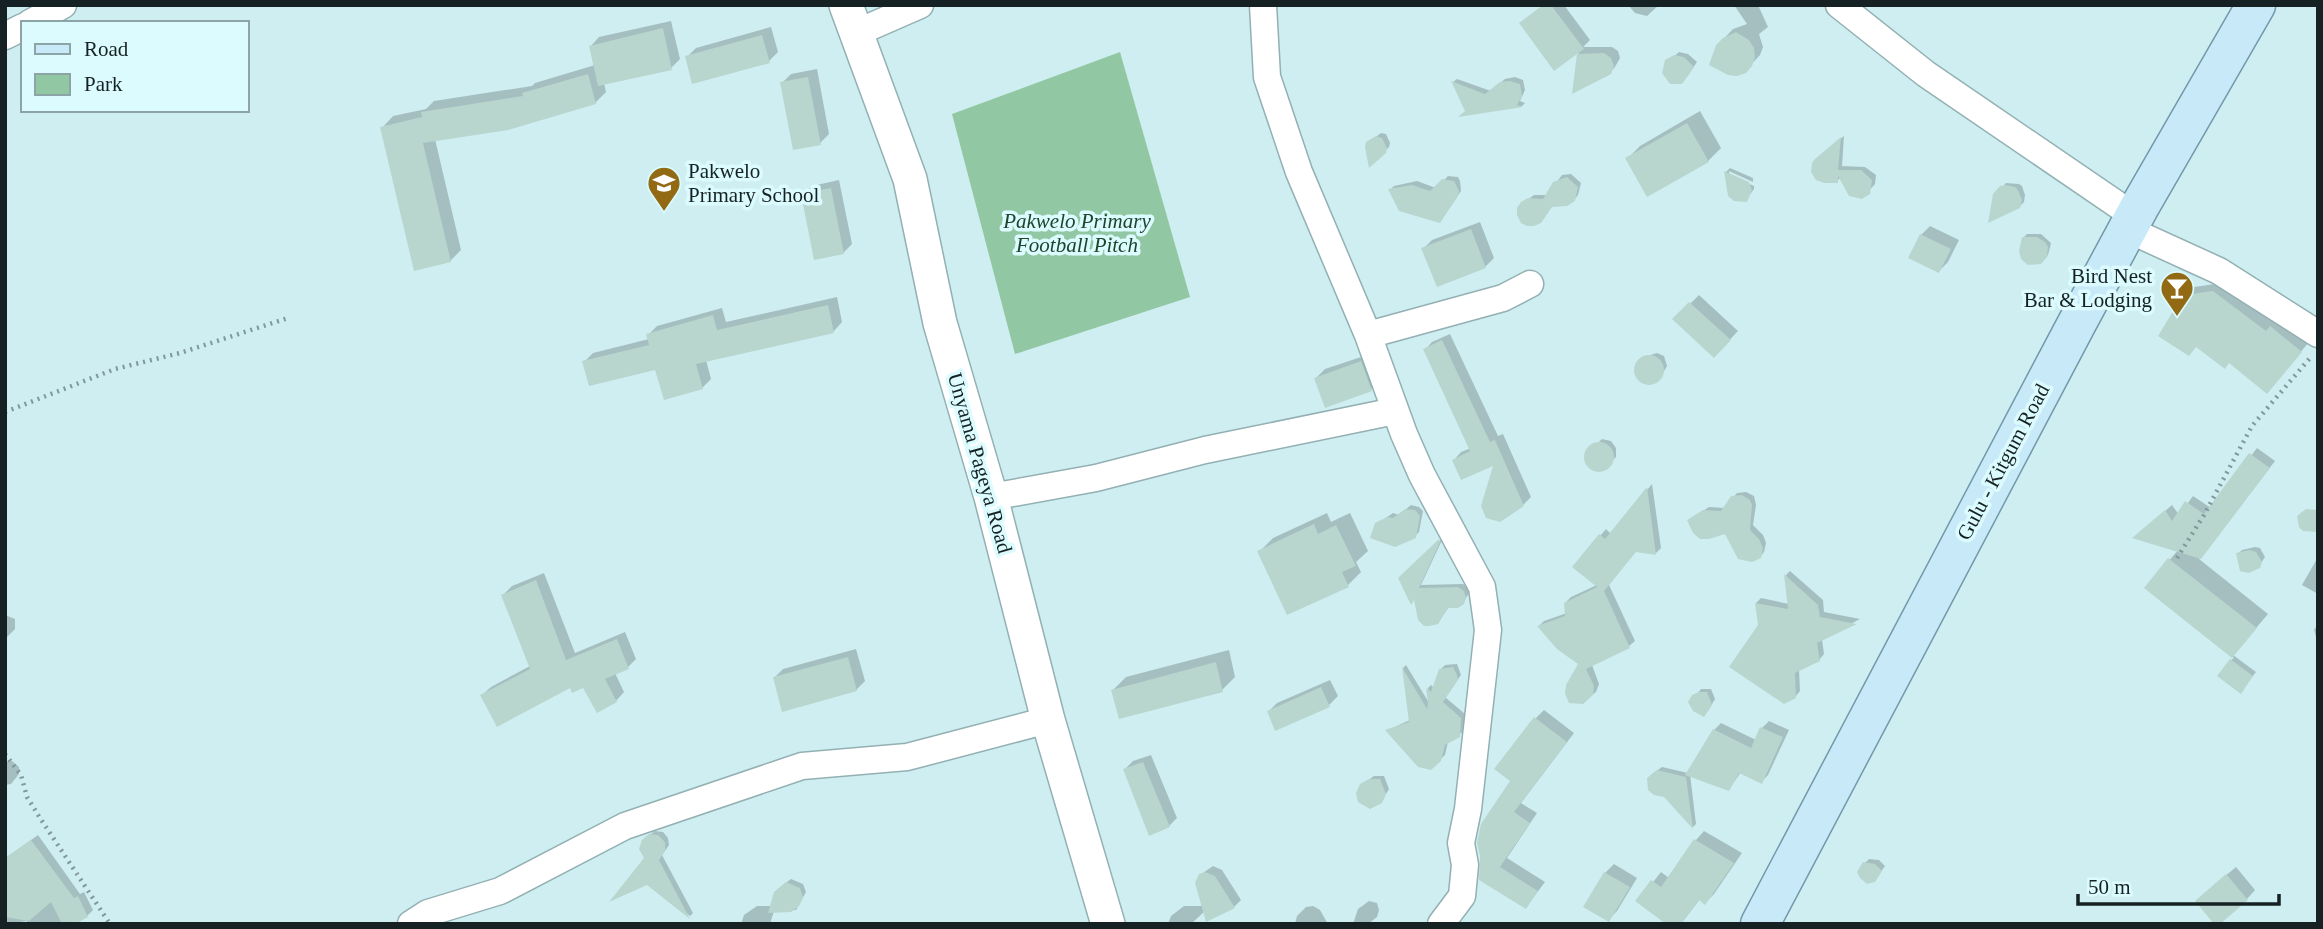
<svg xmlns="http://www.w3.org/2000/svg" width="2323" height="929" viewBox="0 0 2323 929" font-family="'Times New Roman',serif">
  <rect width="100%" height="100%" fill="#cfeef1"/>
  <path fill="#91c7a2" d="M1120 52 1190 297 1015 354 952 114Z"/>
  <path fill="#0003" d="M1543 5H1564L1590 40 1583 47H1612L1618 51 1620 58 1615 67 1607 76 1574 91 1579 50Z
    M1628 5H1659L1647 16 1635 13Z
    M1734 5H1758L1768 27 1759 34 1763 47 1760 55 1745 71 1717 46 1733 29 1747 24Z
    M671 21 680 59 671 68 604 83 606 92 595 103 435 139 461 250 450 261 382 128 393 116 426 109 434 101 532 86 535 83 595 65 591 46 599 37Z
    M771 27 778 52 769 61 687 57 696 48Z
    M1679 52 1688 54 1697 62 1686 78 1669 61Z
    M817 69 829 134 820 143 782 83 791 74Z
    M1515 77 1523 80 1525 90 1520 101 1525 103 1522 106 1463 114 1467 111 1453 82 1457 79 1491 91 1505 79Z
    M1700 111 1721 148 1708 161 1627 159 1640 146Z
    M1381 133 1386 134 1390 143 1389 147 1370 165 1368 143Z
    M1844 136 1842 166 1865 167 1876 175 1875 184 1865 195 1841 177 1837 181 1821 155Z
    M1730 168 1753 178V182L1729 171V175L1754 186V189L1746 200 1729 192 1726 172Z
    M1571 174 1581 183 1578 195 1574 200 1523 203 1534 195H1547L1562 175Z
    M1448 176 1458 177 1460 181 1461 191 1440 221 1390 190 1394 186 1417 181 1436 188Z
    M839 180 852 244 843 253 803 194 812 186Z
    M2006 183 2019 184 2022 186 2025 195 2024 202 2019 207 1995 195Z
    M1480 222 1494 258 1485 267 1423 249 1432 240Z
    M1930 226 1959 240 1948 262 1939 271 1910 257 1921 235Z
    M2027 234H2041L2051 243 2048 255 2044 259 2023 238Z
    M2222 283 2276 323 2280 319 2309 342 2275 383 2229 362 2184 296 2194 287Z
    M1699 295 1738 331 1723 347 1675 319Z
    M837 297 842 322 834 331 706 360 711 379 702 388 656 368 584 362 593 353 649 339 648 335 657 326 722 308 726 322Z
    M1450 334 1498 436 1503 434 1531 497 1523 505 1496 462 1454 460 1461 452 1471 448 1425 350 1432 342Z
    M1657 353 1664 356 1667 366 1660 378 1648 383 1638 377 1636 370 1644 357Z
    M1370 354 1379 381 1371 389 1316 378 1325 369Z
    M1602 439 1611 441 1616 448V457L1602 470 1594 469 1586 460 1587 453Z
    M2257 448 2275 461 2199 559 2268 614 2233 655 2256 672 2244 687 2231 660 2234 658 2146 588 2178 550 2141 532 2172 505 2179 515 2193 496 2211 508Z
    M1652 484 1661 548 1656 553 1636 550 1609 585 1635 641 1629 646 1592 665 1599 684 1596 692 1583 702 1580 664 1539 626 1544 621 1567 613 1565 603 1571 597 1597 585 1574 567 1606 529 1611 534Z
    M1746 492 1754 496 1756 505 1753 525 1763 535 1766 543 1764 552 1760 557 1726 531 1693 517 1709 507 1725 508 1737 493Z
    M1411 505 1419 507 1423 511 1419 532 1415 536 1377 524 1393 513 1399 515Z
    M1327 513 1331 522 1350 513 1368 551 1356 562 1361 572 1348 585 1259 552 1273 538Z
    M1443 538 1421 585 1463 584 1468 587 1469 593 1463 603 1449 607 1437 623 1415 599 1400 578Z
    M2255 547 2260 548 2265 557 2259 566 2238 554 2242 550Z
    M2318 557V594L2302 585Z
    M1790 571 1823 600 1824 612 1860 619 1822 639 1824 654 1819 660 1799 669 1800 691 1795 697 1759 625 1756 603 1761 598 1789 604 1786 575Z
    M544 573 575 653 625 632 636 659 628 667 615 673 624 692 616 701 584 686 571 685 482 695 491 687 530 666 503 595 512 586Z
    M5 615 15 619V629L5 639Z
    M2318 624V641H2317L2314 630Z
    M856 649 865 681 856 690 775 677 783 669Z
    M1229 650 1235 677 1222 690H1113L1126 677Z
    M1457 664 1461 675 1445 697 1465 714 1464 731 1448 742 1445 755 1431 768 1388 730 1410 720 1403 668 1406 665 1431 706 1428 688 1431 685 1434 688 1440 670 1445 665Z
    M1330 680 1338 696 1329 705 1269 711 1277 703Z
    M1701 689H1711L1715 699 1708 711 1697 694Z
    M1544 710 1574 733 1521 803 1537 813 1507 858 1545 882 1526 907 1481 879 1535 719Z
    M1769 721 1789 730 1768 775 1761 782 1741 772 1729 789 1690 774 1696 824 1693 827 1665 796 1648 786 1651 775 1662 767 1688 773 1714 730 1721 723 1756 740 1762 728Z
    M1151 755 1177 818 1169 826 1125 769 1133 761Z
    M12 761 19 767V774L11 784 5 785V762Z
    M1374 776H1384L1389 789 1381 802 1361 785Z
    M655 831 663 832 668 838 669 845 662 855 693 913 690 916 647 882 648 836Z
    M1704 831 1742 853 1714 894 1705 903 1700 899 1684 920 1638 901 1661 872 1669 878 1696 840Z
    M38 835 80 894 84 892 93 910 87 916 71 924H27V921L5 924V855L7 857Z
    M1869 859 1879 860 1885 866 1874 881 1865 863Z
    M1614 864 1637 878 1617 911 1608 920 1605 873Z
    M1213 866 1222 870 1241 900 1234 907 1206 910 1191 924H1168L1171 916 1184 906H1203L1200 875Z
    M2236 867 2255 890 2247 899 2206 892Z
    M791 879 803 884 806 892 796 910 774 911 770 924H741L744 915 757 906H772L778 889Z
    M1369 901 1377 903 1379 910 1377 917 1368 924H1353L1358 909Z
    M1313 906 1320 910 1328 924H1295L1297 916 1306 907Z"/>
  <path fill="#b8d5ce" d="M1543 5H1551L1584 49 1577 54 1604 53 1611 58 1614 66 1611 74 1572 94 1577 54 1554 71 1519 23Z
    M663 28 672 70 598 86 589 46Z
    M1736 32 1749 40 1754 48 1755 57 1752 66 1746 73 1737 76 1728 75 1709 65 1716 45 1723 38Z
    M762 35 770 63 692 84 685 56Z
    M1674 55 1684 57 1694 67 1682 84H1670L1662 73 1665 60Z
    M588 74 596 104 508 130 423 143 451 262 414 271 380 127 422 117 421 112 523 96 522 93Z
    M808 77 821 145 793 150 780 82Z
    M1451 81 1485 94 1500 82 1510 81 1520 84 1522 96 1517 105 1523 107 1458 117 1465 111Z
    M1687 123 1709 162 1647 197 1625 158Z
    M1376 136 1382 138 1387 148 1386 153 1369 168 1365 147 1366 142Z
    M1841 137 1838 170H1861L1872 180 1870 194 1862 199 1849 196 1838 176V183H1824L1816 180 1811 172 1812 163 1815 159Z
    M1724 171 1749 182 1752 190 1747 202 1734 201 1728 196Z
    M1567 177 1578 187 1575 201 1567 206 1552 207 1541 223 1534 226H1527L1521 223 1517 215V208L1521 202 1528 198 1543 199 1553 182Z
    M1442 179 1454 181 1459 191 1458 196 1440 223 1399 211 1388 189 1412 185 1430 191Z
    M2005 185 2015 187 2018 190 2022 200 2020 208 1988 223 1993 194 2000 186Z
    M831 188 844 254 814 260 801 194Z
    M1471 229 1486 268 1437 287 1421 248Z
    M1920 234 1951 249 1939 273 1908 258Z
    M2022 237H2037L2045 242 2048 247 2047 257 2041 264 2028 265 2021 259 2019 251Z
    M2213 291 2266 331 2270 326 2302 352 2267 394 2229 363 2225 369 2196 347 2189 356 2158 336 2183 295Z
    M1689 302 1731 340 1714 358 1672 319Z
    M828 305 834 333 696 364 703 389 664 400 655 370 589 386 582 361 649 345 646 334 713 315 717 330Z
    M1442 340 1490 442 1495 440 1524 506 1500 522 1486 518 1481 506 1493 466 1461 480 1452 460 1470 451 1423 349Z
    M1634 370a15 15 0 1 1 30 0a15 15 0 1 1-30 0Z
    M1361 361 1372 391 1325 408 1314 378Z
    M1584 457a15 15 0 1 1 30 0a15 15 0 1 1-30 0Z
    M2249 453 2270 468 2201 559 2132 538 2165 510 2172 521 2185 501 2204 514Z
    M1647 487 1656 555 1636 552 1604 591 1630 648 1586 669 1594 686 1593 695 1583 704 1569 703 1565 694 1566 685 1578 664 1557 649 1537 626 1565 616 1564 603 1597 587 1572 567 1599 534 1605 539Z
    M1742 495 1750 500 1752 505 1750 530 1759 539 1763 548 1761 558 1752 562 1738 559 1725 534 1709 539H1700L1693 533 1687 520 1703 510 1721 511 1731 496Z
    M1405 509 1415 510 1420 516 1416 538 1395 547 1370 538 1375 523 1387 517 1393 518Z
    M2306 509 2318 510V532L2303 531 2299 527 2297 516Z
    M1314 524 1318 534 1336 525 1356 566 1342 572 1349 587 1287 615 1257 551Z
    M1439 539 1440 542 1419 588 1458 587 1464 591 1466 598 1464 604 1458 608H1448L1438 624 1429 626H1424L1418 620 1414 600 1411 605 1398 578Z
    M2250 550 2256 552 2262 562 2260 568 2249 573 2240 571 2236 553Z
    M2168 558 2257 628 2232 658 2144 588Z
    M1784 574 1818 605 1820 617 1857 624 1817 643 1820 661 1795 673 1796 698 1784 704 1729 667 1758 625 1755 603 1788 609Z
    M536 580 566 660 617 639 629 669 605 679 617 702 597 713 583 688 572 693 570 688 497 727 480 695 530 669 501 595Z
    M848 657 857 691 782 712 773 677Z
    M2230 659 2253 676 2241 694 2217 676Z
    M1216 662 1223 692 1119 719 1111 690Z
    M1402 667 1427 709 1428 703 1426 688 1431 692 1439 669 1453 667 1457 675 1458 680 1443 702 1461 718 1460 737 1445 745 1441 761 1431 770 1418 767 1385 730 1409 722Z
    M1321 687 1330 707 1275 731 1267 711Z
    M1699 692H1707L1712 705 1704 717 1693 711 1688 702 1692 695Z
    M1534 717 1567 742 1514 812 1530 823 1500 867 1538 891 1526 909 1479 880 1480 856 1477 843 1481 824 1510 781 1494 769Z
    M1760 727 1783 737 1762 784 1739 773 1729 791 1685 775 1713 729 1751 748Z
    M1143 762 1170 827 1149 836 1123 769Z
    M1657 770 1686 777 1693 829 1664 797 1654 795 1648 790 1647 778Z
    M1369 779H1380L1386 794 1382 803 1370 809 1358 802 1356 793 1360 784Z
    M649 834 658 835 665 842V851L659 860 690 919 647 885 609 902 644 858 639 849 642 840Z
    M1694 839 1734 863 1705 905 1699 900 1681 924H1666L1635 901 1651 880 1661 887Z
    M31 840 74 898 78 896 88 917 75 924H62L51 902 29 921 5 917V858Z
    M1863 862 1875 864 1882 871 1875 882 1867 884 1860 878 1857 872Z
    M1205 872 1215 876 1235 908 1206 922 1195 883 1199 874Z
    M1604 872 1630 887 1609 922 1583 907Z
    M2226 874 2248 900 2220 924H2214L2195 901Z
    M786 882 800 888 803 898 799 906 791 912 768 913 774 892Z"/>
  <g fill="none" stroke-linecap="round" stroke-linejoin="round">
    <defs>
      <path id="minor" d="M1263 5 1267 77 1299 172 1368 335 1404 434 1422 475 1482 587 1488 630 1468 809 1461 843 1465 865 1462 896 1441 924
        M1839 5 1926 74 2134 216
        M30 23 63 5
        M856 33 920 5
        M5 36 23 27
        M2127 229 2219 271 2318 334
        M1368 335 1503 298 1530 284
        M991 497 1096 478 1205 450 1395 411
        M411 924 428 913 500 891 625 826 802 766 907 757 1048 720"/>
      <path id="tertiary" d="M846 5 910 179 940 323 991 497 1048 720 1108 924"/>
      <path id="primary" d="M1760 924 2077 323 2140 206 2256 5"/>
    </defs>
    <use href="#minor" stroke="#93b0b3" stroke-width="29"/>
    <use href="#tertiary" stroke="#93b0b3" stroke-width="36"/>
    <use href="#primary" stroke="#7199aa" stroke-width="41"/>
    <path stroke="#81989a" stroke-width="4.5" stroke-dasharray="2 5" stroke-linecap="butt" d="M5 412 115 369 180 353 288 318
      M2177 558 2204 515 2252 426 2310 358
      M5 754 21 775 27 797 40 818 110 924"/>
    <use href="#minor" stroke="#fff" stroke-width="26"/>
    <use href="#tertiary" stroke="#fff" stroke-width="33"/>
    <use href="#primary" stroke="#c8e9f8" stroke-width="38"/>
  </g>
  <defs>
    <symbol id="school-pin" viewBox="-11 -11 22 30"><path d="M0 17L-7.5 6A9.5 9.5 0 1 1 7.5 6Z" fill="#936a14" stroke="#dcfbfe"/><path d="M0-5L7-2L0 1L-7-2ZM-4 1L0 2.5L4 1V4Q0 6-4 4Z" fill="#fff"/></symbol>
    <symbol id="bar-pin" viewBox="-11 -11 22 30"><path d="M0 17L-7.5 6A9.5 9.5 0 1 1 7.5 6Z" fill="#936a14" stroke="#dcfbfe"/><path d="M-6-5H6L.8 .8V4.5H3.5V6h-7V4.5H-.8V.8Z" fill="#fff"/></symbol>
  </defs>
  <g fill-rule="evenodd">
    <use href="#school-pin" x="645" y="164" width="38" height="52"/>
    <use href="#bar-pin" x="2158" y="269" width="38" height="52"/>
  </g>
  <g text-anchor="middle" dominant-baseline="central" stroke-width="7" stroke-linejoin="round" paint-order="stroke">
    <g font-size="21" fill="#152122" stroke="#dcfbfe" text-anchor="start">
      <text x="688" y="171">Pakwelo<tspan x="688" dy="24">Primary School</tspan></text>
      <text x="2152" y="276" text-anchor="end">Bird Nest<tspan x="2152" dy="24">Bar &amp; Lodging</tspan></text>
    </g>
    <g font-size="21" font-style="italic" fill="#1e442c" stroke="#dcfbfe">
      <text x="1077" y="221">Pakwelo Primary<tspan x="1077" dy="24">Football Pitch</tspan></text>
    </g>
    <g font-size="21" fill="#152122" stroke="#dcfbfe">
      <text transform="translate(2003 462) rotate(-62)">Gulu - Kitgum Road</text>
      <text transform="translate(980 463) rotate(74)">Unyama Pageya Road</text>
    </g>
  </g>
  <rect width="2323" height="929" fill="none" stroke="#152122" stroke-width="14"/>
  <rect x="21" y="21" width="228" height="91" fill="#dcfbfe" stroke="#8ca4a6" stroke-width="2"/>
  <rect x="35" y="44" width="35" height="10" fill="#c8e9f8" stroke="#8ca4a6" stroke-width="2"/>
  <text x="84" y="56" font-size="21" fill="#152122">Road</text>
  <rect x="35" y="74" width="35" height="21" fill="#91c7a2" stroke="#8ca4a6" stroke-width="2"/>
  <text x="84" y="91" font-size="21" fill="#152122">Park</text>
  <path d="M2078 894v10h201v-10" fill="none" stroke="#152122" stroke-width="3.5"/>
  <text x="2088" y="894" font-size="21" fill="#152122" stroke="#dcfbfe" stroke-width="5" paint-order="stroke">50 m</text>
</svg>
